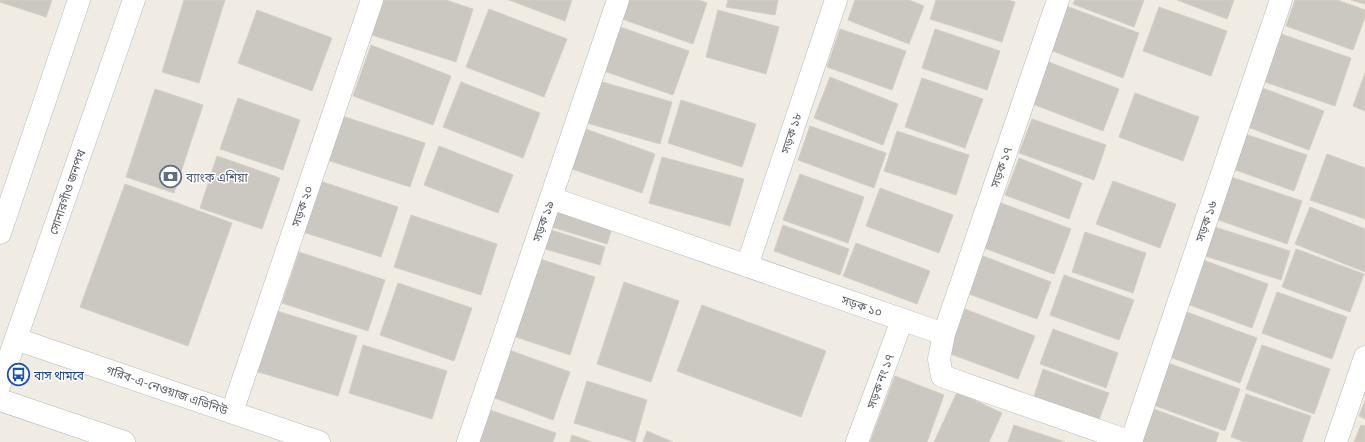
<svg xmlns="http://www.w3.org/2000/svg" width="1365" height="442" viewBox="0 0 1365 442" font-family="Manrope,'Noto Sans Bengali',sans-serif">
  <rect width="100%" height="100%" fill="#f0ece4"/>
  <path fill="#cbc7c1" stroke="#d5cec2" d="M0 0H52L46 17 0 2Z
    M184 0H225L199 83 162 72Z
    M384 0H446L473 9 456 62 372 35Z
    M509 0H572L565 21Z
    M625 0H699L707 3 693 44 619 18Z
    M728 0H778L775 15 726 7Z
    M855 0H909L924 6 909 44 848 20Z
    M936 0H1008L1015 2 1002 42 930 19Z
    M1075 0H1144L1134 27 1073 4Z
    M1177 0H1234L1227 19Z
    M1295 0H1337L1365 10V17L1353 50 1286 26Z
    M1351 0H1365V4Z
    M1066 6 1139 33 1123 78 1050 50Z
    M1159 7 1227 31 1211 76 1143 51Z
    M489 9 567 39 544 97 466 67Z
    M257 10 332 38 312 91 238 63Z
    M718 10 779 27 766 74 706 57Z
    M620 27 689 51 673 95 604 71Z
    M840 29 906 51 892 90 827 67Z
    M935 29 1000 51 987 90 922 68Z
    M1278 33 1351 58 1335 106 1262 81Z
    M371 45 451 76 433 125 353 96Z
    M1046 61 1119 89 1103 131 1030 103Z
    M1365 73V111L1353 106Z
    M830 77 898 104 883 145 814 118Z
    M922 78 983 99 965 148 905 127Z
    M599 81 672 102 660 144 587 123Z
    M461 82 540 113 523 158 443 127Z
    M1260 87 1324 111 1309 150 1245 126Z
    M155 89 203 105 174 193 126 177Z
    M1135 93 1199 117 1183 161 1119 137Z
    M238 98 300 120 283 170 220 149Z
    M681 100 756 124 742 167 668 143Z
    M342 116 425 143 410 187 327 160Z
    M1032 119 1106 145 1094 180 1019 153Z
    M810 126 886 153 874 188 798 160Z
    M583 128 655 154 642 193 569 168Z
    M897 131 969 155 956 195 884 171Z
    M1242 133 1307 155 1294 191 1230 168Z
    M439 146 513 175 498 213 424 185Z
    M1327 154 1365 168V219L1310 200Z
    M217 156 280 178 262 229 200 208Z
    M662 157 744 179 730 226 649 203Z
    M1019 158 1082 183 1069 219 1005 195Z
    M800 174 864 197 848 243 783 220Z
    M1228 176 1302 201 1287 244 1213 218Z
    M320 181 398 207 381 257 303 232Z
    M1113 181 1176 204 1160 248 1096 224Z
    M125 184 232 223 188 346 80 307Z
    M880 188 953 215 939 253 866 226Z
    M1001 203 1071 229 1054 274 984 248Z
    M1310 207 1365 229V272L1295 244Z
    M555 208 613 225 607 244 549 226Z
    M411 215 497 244 481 295 394 267Z
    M783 225 849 249 840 275 774 251Z
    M1215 227 1290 251 1281 280 1205 256Z
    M548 229 605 247 600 265 542 248Z
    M1085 232 1146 253 1133 293 1072 272Z
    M856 243 930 271 917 304 843 276Z
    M1296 249 1364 274 1350 312 1282 287Z
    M299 252 385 280 368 331 282 303Z
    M983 256 1051 282 1037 319 969 294Z
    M537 258 595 277 570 355 513 336Z
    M1198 258 1268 284 1252 328 1182 302Z
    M1064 275 1134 300 1119 340 1050 315Z
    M624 282 679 301 651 382 597 364Z
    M398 283 472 308 454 361 380 335Z
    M1277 292 1347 317 1332 359 1262 333Z
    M702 305 826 351 801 417 677 371Z
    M965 309 1035 336 1018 379 948 353Z
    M274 310 357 336 338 396 255 371Z
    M1184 311 1257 338 1240 383 1167 356Z
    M1053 329 1118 353 1106 388 1040 364Z
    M363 345 447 371 432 419 349 393Z
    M1262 345 1330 369 1314 414 1246 389Z
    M509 350 570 372 553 420 492 397Z
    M1168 363 1240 389 1225 431 1153 405Z
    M1043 369 1109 393 1096 428 1031 405Z
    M895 376 944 395 927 442H870Z
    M587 381 647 400 635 442 574 423Z
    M957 392 1002 413 989 442H934Z
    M1246 394 1311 416 1302 442H1245L1231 437Z
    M1365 401V419L1359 416Z
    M1154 409 1219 433 1216 442H1142Z
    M490 410 556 433 553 442H478Z
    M1014 425 1065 442H1008Z
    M1361 425 1365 426V442H1354Z
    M647 431 673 442H643Z
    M572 435 592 442H570Z"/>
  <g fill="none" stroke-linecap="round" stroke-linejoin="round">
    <defs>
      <path id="minor" d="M1058 0 944 334 939 359 942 376 1131 442
        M551 198 944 334
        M747 266 836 0
        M232 412 372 0
        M468 442 618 0
        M857 442 902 320
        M1131 442 1281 0
        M1336 442 1365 357"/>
      <path id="tertiary" d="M16 339 319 442
        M0 400 124 442"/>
      <path id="secondary" d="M0 233 79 0
        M0 384 134 0"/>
    </defs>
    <use href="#minor" stroke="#b5b8bc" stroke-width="23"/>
    <use href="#tertiary" stroke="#b5b8bc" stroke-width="23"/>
    <use href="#secondary" stroke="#b5babf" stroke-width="23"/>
    <use href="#minor" stroke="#fff" stroke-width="22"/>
    <use href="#tertiary" stroke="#fff" stroke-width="22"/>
    <use href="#secondary" stroke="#fff" stroke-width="22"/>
  </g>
  <defs>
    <symbol id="bank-ring" viewBox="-11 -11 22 22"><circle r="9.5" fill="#fff" stroke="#5c6f8a" stroke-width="1.5"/><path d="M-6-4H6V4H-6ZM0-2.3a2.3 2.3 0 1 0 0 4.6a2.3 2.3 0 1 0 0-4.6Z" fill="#5c6f8a"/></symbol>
    <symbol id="bus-ring" viewBox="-11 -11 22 22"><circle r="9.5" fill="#fff" stroke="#1a4fb4" stroke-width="1.5"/><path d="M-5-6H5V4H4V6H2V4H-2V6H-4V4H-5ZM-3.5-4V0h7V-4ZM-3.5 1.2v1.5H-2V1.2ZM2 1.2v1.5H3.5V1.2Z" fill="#1a4fb4"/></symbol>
  </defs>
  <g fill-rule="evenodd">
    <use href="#bank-ring" x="158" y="164" width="25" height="25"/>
    <use href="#bus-ring" x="6" y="362" width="25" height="25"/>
  </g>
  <g text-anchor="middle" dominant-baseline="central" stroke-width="3" stroke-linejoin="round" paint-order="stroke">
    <g font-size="12" fill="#5c6166" stroke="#fff">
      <text transform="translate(791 133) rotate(-72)">সড়ক ১৮</text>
      <text transform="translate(1001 167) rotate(-71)">সড়ক ১৭</text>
      <text transform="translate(67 192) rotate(-71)">সোনারগাঁও জনপথ</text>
      <text transform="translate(302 206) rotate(-71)">সড়ক ২০</text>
      <text transform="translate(543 221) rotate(-71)">সড়ক ১৯</text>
      <text transform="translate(1206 221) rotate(-71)">সড়ক ১৬</text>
      <text transform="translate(862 306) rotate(19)">সড়ক ১০</text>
      <text transform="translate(880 381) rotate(-70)">সড়ক নং ১৭</text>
      <text transform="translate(167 390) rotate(19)">গরিব-এ-নেওয়াজ এভিনিউ</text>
    </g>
    <g font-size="12" fill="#4e5e75" stroke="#fff" text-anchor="start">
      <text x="186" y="177">ব্যাংক এশিয়া</text>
    </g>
    <g font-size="12" fill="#164399" stroke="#fff" text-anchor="start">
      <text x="34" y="375">বাস থামবে</text>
    </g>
  </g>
</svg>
